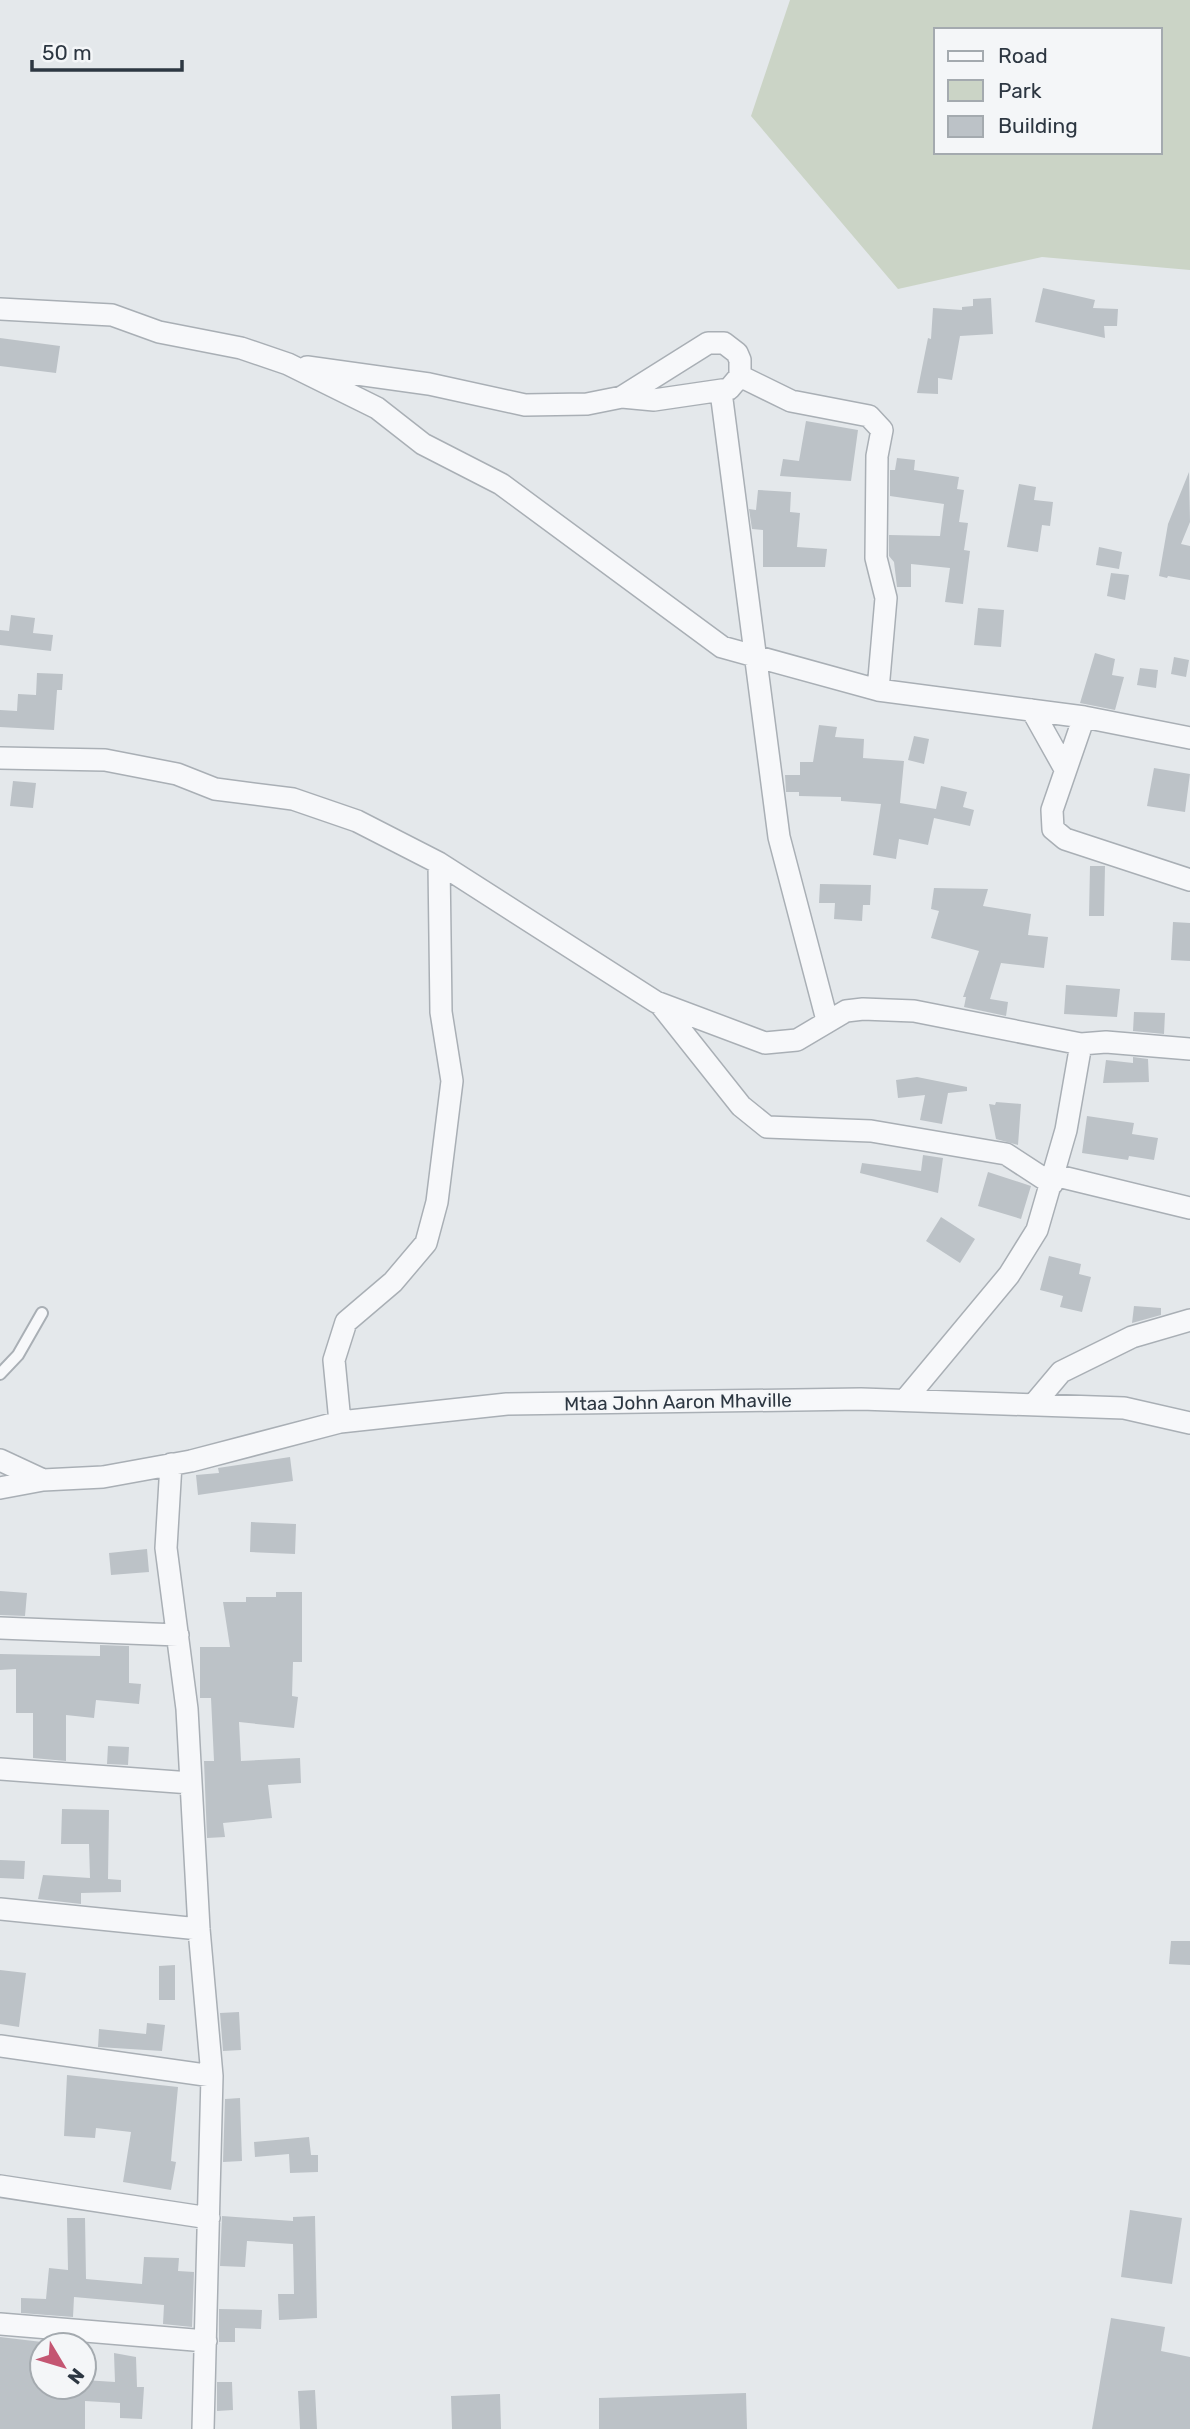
<svg xmlns="http://www.w3.org/2000/svg" width="1190" height="2429" viewBox="0 0 1190 2429" font-family="Rubik,sans-serif">
  <rect width="100%" height="100%" fill="#e4e8eb"/>
  <path fill="#cbd4c6" fill-rule="evenodd" d="M790 0H1190V270L1042 257 898 289 751 116ZM936 30H1160V152H936Z"/>
  <path fill="#bcc2c7" d="M1043 288 1095 300 1093 308 1118 309 1117 326H1104L1105 338 1035 322Z
    M991 298 993 334 960 336 952 380 938 378V394L917 393 928 338 931 339 933 308 962 310V307L973 306V299Z
    M0 338 60 346 56 373 0 366Z
    M806 421 858 430 851 481 780 476 783 459 799 461Z
    M897 458 915 460 914 470 959 477 957 489 964 490 959 522 968 523 964 550 970 551 963 604 945 602 950 568 911 564V587H897L894 562 889 556V535L940 536 944 504 890 496V470H895Z
    M1189 472 1190 522 1181 544 1190 546V580L1168 576 1167 578 1159 576 1168 524Z
    M1019 484 1036 487 1034 500 1053 502 1050 526 1042 525 1038 552 1007 547Z
    M758 490 791 492 790 512 800 513 797 547 827 549 825 567H763V530L752 529 749 509 756 510Z
    M1099 547 1122 552 1119 569 1096 565Z
    M1111 573 1129 575 1125 600 1107 596Z
    M978 608 1004 610 1001 647 974 645Z
    M11 615 35 618 33 633 53 635 51 651 0 645V630L9 631Z
    M1095 653 1115 659 1112 675 1124 677 1115 710 1080 703Z
    M1174 657 1189 660 1186 677 1171 674Z
    M1140 668 1158 670 1156 688 1137 685Z
    M37 673 63 674 62 690H57L54 730 0 727V710L17 711 18 694 36 695Z
    M819 725 837 727 835 737 864 739 863 758 904 761 900 803 936 809 941 786 967 792 963 807 974 810 970 826 934 818 928 845 899 839 896 859 873 855 881 804 841 801V797L799 796V792H786L785 775H800V762H813Z
    M914 736 929 739 924 764 908 760Z
    M1154 768 1190 774 1185 812 1147 806Z
    M13 781 36 783 33 808 10 806Z
    M1090 866H1105L1104 916H1089Z
    M820 884 871 885 870 905H863L862 921 834 919 835 903H819Z
    M934 888 988 889 983 906 1031 914 1028 935 1048 937 1044 968 1001 963 990 999 1008 1002 1006 1016 964 1007 966 997H963L979 951 931 938 939 911 931 909Z
    M1173 922 1190 923V961L1171 960Z
    M1066 985 1120 989 1117 1017 1064 1014Z
    M1134 1012 1165 1013 1164 1034 1133 1031Z
    M1133 1057 1148 1059 1149 1082 1103 1083 1106 1060 1133 1063Z
    M917 1077 967 1087V1091L948 1093 942 1124 920 1120 925 1095 898 1098 896 1080Z
    M996 1102 1021 1104 1018 1145 996 1139 989 1104 995 1105Z
    M1087 1116 1134 1123 1132 1134 1158 1138 1154 1160 1129 1156 1128 1160 1082 1153Z
    M923 1155 943 1158 938 1193 860 1173 862 1163 921 1171Z
    M988 1172 1031 1186 1021 1219 978 1206Z
    M941 1217 975 1239 960 1263 926 1241Z
    M1049 1256 1081 1264 1079 1274 1091 1277 1082 1312 1060 1307 1063 1296 1040 1290Z
    M1134 1306 1161 1308V1315L1132 1323Z
    M290 1457 293 1481 198 1495 196 1475 219 1473 218 1468Z
    M251 1522 296 1524 295 1554 250 1552Z
    M147 1549 149 1572 111 1575 109 1553Z
    M0 1591 27 1593 25 1616 0 1615Z
    M276 1592H302V1662H293L292 1696 298 1697 294 1728 239 1722 241 1761 300 1758 301 1783 268 1785 272 1818 223 1823 225 1837 207 1838 204 1761H214L211 1698H200V1647H230L223 1602H246V1597H276Z
    M100 1645 129 1646V1683L141 1684 139 1704 96 1700 94 1718 66 1715V1761L33 1758V1713H16V1669L0 1670V1654L100 1656Z
    M108 1746 129 1747 128 1765 107 1764Z
    M62 1809 109 1810 108 1879 121 1880V1892L81 1893V1904L38 1899 43 1875 90 1878 89 1844H61Z
    M0 1860 25 1861 24 1879 0 1878Z
    M1171 1941H1190V1965L1169 1964Z
    M175 1965V2000H159V1966Z
    M0 1970 26 1973 19 2027 0 2024Z
    M239 2012 241 2050 223 2051 220 2013Z
    M147 2023 165 2025 162 2051 98 2047 99 2029 146 2034Z
    M67 2075 178 2087 171 2161 176 2162 171 2190 123 2182 131 2132 96 2128 95 2138 64 2136Z
    M240 2098 242 2161 223 2162 225 2099Z
    M309 2137 311 2155H318V2172L290 2173 289 2154 255 2157 254 2142Z
    M1130 2210 1182 2218 1172 2284 1121 2277Z
    M222 2216 293 2221V2217L315 2216 317 2318 279 2320 278 2294H294L293 2244 247 2241 245 2267 220 2266Z
    M67 2218H85L86 2279 142 2284 144 2257 179 2258 178 2271 194 2272 192 2327 163 2324 164 2305 74 2297 73 2317 21 2313V2298L46 2299 49 2268 68 2270Z
    M219 2309 262 2310 261 2329 235 2328V2342H219Z
    M1111 2318 1165 2327 1161 2351 1190 2357V2429H1092Z
    M0 2337 42 2342V2387H84V2380L115 2382 114 2353 136 2357 137 2387H144L142 2419 120 2418V2403L85 2401V2429H0Z
    M217 2382H232L233 2410 217 2411Z
    M315 2390 317 2429H300L298 2391Z
    M746 2393 747 2429H599V2398Z
    M500 2394 501 2429H452L451 2396Z"/>
  <g fill="none" stroke-linecap="round" stroke-linejoin="round">
    <defs>
      <path id="service" d="M0 1374 18 1355 42 1313"/>
      <path id="minor" d="M0 309 112 315 159 332 241 348 288 364 377 408 423 444 501 484 722 647 878 690 1084 717 1190 738
        M307 367 429 384 525 405 587 404 622 397 654 400 729 389 740 376V360L737 353 724 343H708L622 397
        M740 376 791 401 869 416 882 430 877 456 876 558 886 598 878 690
        M721 392 779 837 827 1020
        M1032 710 1065 769
        M1084 717 1052 810 1053 829 1065 839 1190 880
        M0 758 105 760 177 774 215 789 293 799 357 821 439 863 656 1002 765 1043 797 1040 846 1011 863 1009 914 1011 1081 1044 1106 1042 1190 1049
        M660 1004 741 1106 767 1127 871 1131 1006 1154 1052 1184
        M1054 1175 1190 1208
        M905 1400 1009 1275 1037 1230 1066 1130 1081 1044
        M1034 1404 1061 1372 1132 1337 1190 1320
        M340 1422 334 1360 346 1322 393 1282 426 1243 437 1202 452 1081 441 1012 439 863
        M0 1460 43 1480 103 1477 191 1461 340 1422 507 1404 861 1399 1124 1408 1190 1423
        M171 1464 166 1548 187 1709 199 1929 212 2076 203 2429
        M0 1488 43 1480
        M0 1628 178 1635
        M0 1769 191 1783
        M0 1909 199 1929
        M0 2046 212 2076
        M0 2186 209 2218
        M0 2324 206 2341"/>
    </defs>
    <use href="#service" stroke="#a9afb5" stroke-width="14"/>
    <use href="#minor" stroke="#a9afb5" stroke-width="24"/>
    <use href="#service" stroke="#f7f8fa" stroke-width="10"/>
    <use href="#minor" stroke="#f7f8fa" stroke-width="21"/>
  </g>
  <g text-anchor="middle" dominant-baseline="central" stroke-width="5" stroke-linejoin="round" paint-order="stroke">
    <g font-size="19" fill="#2d3742" stroke="#f4f6f8">
      <text transform="translate(678 1402) rotate(-1)">Mtaa John Aaron Mhaville</text>
    </g>
  </g>
  <rect x="934" y="28" width="228" height="126" fill="#f4f6f8" stroke="#a4aaaf" stroke-width="2"/>
  <rect x="948" y="51" width="35" height="10" fill="#f7f8fa" stroke="#a4aaaf" stroke-width="2"/>
  <text x="998" y="63" font-size="21" fill="#2d3742">Road</text>
  <rect x="948" y="80" width="35" height="21" fill="#cbd4c6" stroke="#a4aaaf" stroke-width="2"/>
  <text x="998" y="98" font-size="21" fill="#2d3742">Park</text>
  <rect x="948" y="116" width="35" height="21" fill="#bcc2c7" stroke="#a4aaaf" stroke-width="2"/>
  <text x="998" y="133" font-size="21" fill="#2d3742">Building</text>
  <g transform="translate(63 2366) rotate(128)"><circle r="33" fill="#f4f6f8" stroke="#a4aaaf" stroke-width="2"/>
  <path d="M0-5L12 26L0 18L-12 26Z" fill="#c45672"/>
  <text y="-10" font-size="19" font-weight="bold" text-anchor="middle" fill="#2d3742">N</text>
  </g>
  <path d="M32 60v10h150v-10" fill="none" stroke="#2d3742" stroke-width="3.5"/>
  <text x="42" y="60" font-size="21" fill="#2d3742" stroke="#f4f6f8" stroke-width="5" paint-order="stroke">50 m</text>
</svg>
